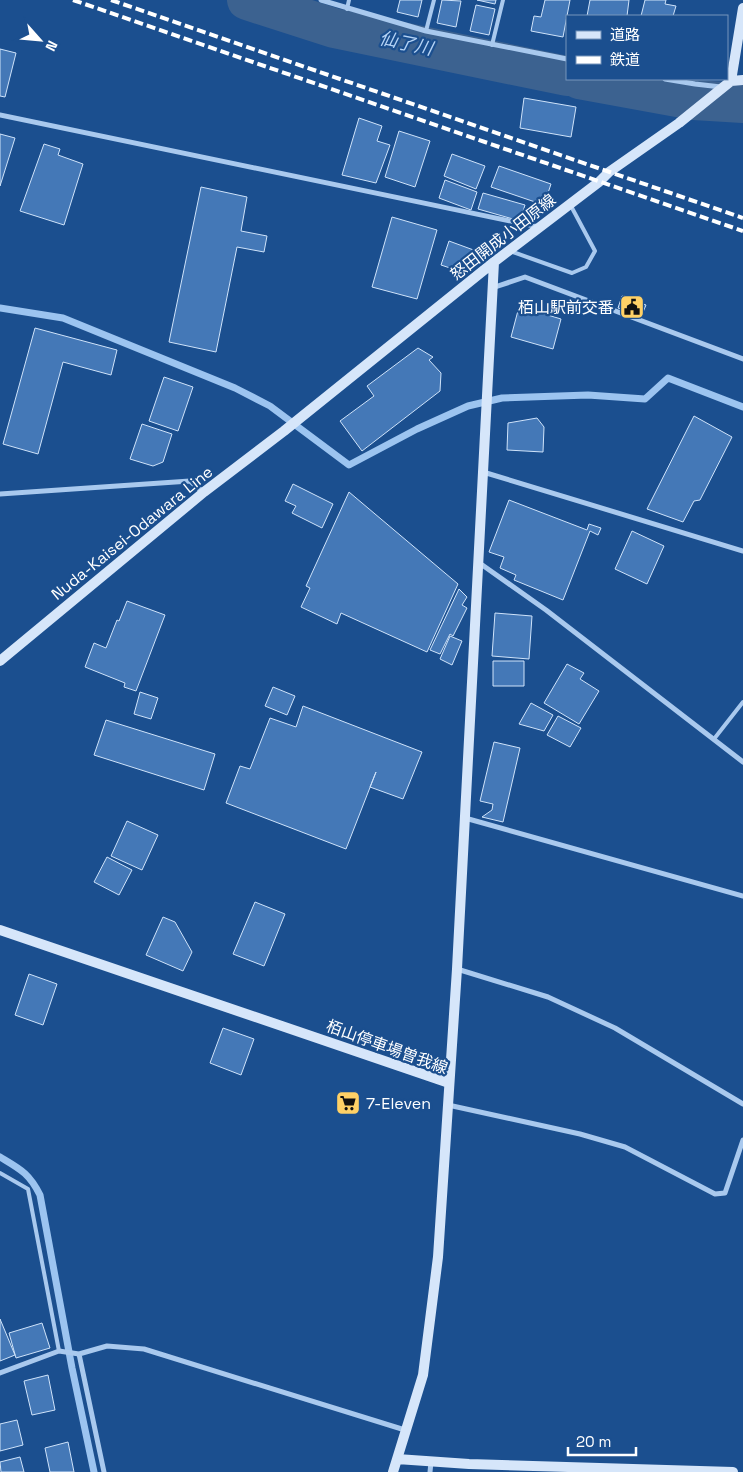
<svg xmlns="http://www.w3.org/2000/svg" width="743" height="1472" viewBox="0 0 743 1472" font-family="'Space Grotesk','Noto Sans JP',sans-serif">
  <rect width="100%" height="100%" fill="#1b4f8f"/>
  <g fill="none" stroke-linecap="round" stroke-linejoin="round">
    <path stroke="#9cc4f0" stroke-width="7" d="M0 308 63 318 235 388 270 406 349 465 417 429 468 406 502 398 588 395 645 399 668 378 743 407
      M0 1157C20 1169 29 1173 40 1195L72 1368 94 1472"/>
    <path stroke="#3c6290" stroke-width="40" d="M247 0 334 28 567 76
      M579 79 694 100 743 103"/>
  </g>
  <path fill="#4478b7" stroke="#cfe3fa" d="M400 0H422L418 17 397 12Z
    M442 0 461 1 456 27 437 23Z
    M477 0H496L495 4Z
    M545 0H570L563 37 531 31 534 16 541 17Z
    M590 0H629L627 16H587Z
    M645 0H666L665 4 676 6 673 16H641Z
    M476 5 495 9 489 35 470 31Z
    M0 49 16 53 5 97 0 96Z
    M524 98 576 107 571 137 520 128Z
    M359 118 382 126 377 141 390 145 376 183 342 175Z
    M399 131 430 141 415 187 385 177Z
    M0 134 15 138 0 186Z
    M44 144 60 149 58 155 83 164 64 225 20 211Z
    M452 154 485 166 476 189 444 176Z
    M499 166 551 184 544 205 491 187Z
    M445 180 477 192 471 210 439 198Z
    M201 187 247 197 241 231 267 236 264 252 237 247 216 352 169 342Z
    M483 193 525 205 520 221 478 209Z
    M392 217 437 230 417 299 372 287Z
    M449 241 479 252 462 272 441 265Z
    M622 296 646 305 641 317 618 308Z
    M520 303 542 308 541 313 561 319 553 349 511 337Z
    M35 328 117 350 111 375 63 362 38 454 3 444Z
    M418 348 433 357 429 360 441 373 440 391 362 451 340 421 374 396 367 386Z
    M164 377 193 387 178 431 149 421Z
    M694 416 732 437 700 500 694 501 683 522 647 509Z
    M537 418 544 427 543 452 507 450 508 423Z
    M142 424 172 434 163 462 153 466 130 459Z
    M293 484 333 504 322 528 292 513 296 506 285 501Z
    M349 492 458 584 427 652 341 613 337 624 301 607 310 588 306 586Z
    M509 500 587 530 589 524 601 528 598 535 590 531 563 600 514 580 516 575 500 568 504 557 489 552Z
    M632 531 664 546 647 584 615 569Z
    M459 589 467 597 462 605 467 608 453 636 450 634 440 654 430 650Z
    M127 601 165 615 136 691 124 687 125 683 85 667 94 643 106 648 117 620 119 621Z
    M495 613 532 616 529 659 492 656Z
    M450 636 462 641 452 665 440 659Z
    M493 661H524V686H493Z
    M567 664 584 673 580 679 599 691 579 724 544 703Z
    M273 687 295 696 287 715 265 706Z
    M140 692 158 698 151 719 134 714Z
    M531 703 553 715 544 731 519 724Z
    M303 706 422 752 403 799 370 787 376 772 346 849 226 803 240 766 250 769 270 718 296 727Z
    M558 716 581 728 570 747 547 735Z
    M106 720 215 754 204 790 94 755Z
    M494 742 520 748 503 822 482 817 492 810 493 804 480 801Z
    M127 821 158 835 142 870 111 856Z
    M107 857 132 870 119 895 94 882Z
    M255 902 285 914 264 966 233 954Z
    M163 917 175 922 192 952 183 971 146 955Z
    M29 974 57 984 43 1025 15 1015Z
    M223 1028 254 1039 241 1075 210 1063Z
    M0 1319 15 1355 0 1361Z
    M42 1323 50 1348 16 1358 9 1333Z
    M48 1375 55 1410 32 1415 24 1381Z
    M17 1420 23 1445 0 1451V1424Z
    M68 1442 74 1472H50L45 1448Z
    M20 1457 24 1472H1L0 1462Z"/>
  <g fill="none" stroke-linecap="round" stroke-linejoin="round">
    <path stroke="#a9c9ee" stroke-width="4" d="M347 9 349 0
      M426 31 434 0
      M492 45 503 0
      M510 251 572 273 586 267 595 251 571 206
      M714 739 743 702
      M0 1173 28 1189 59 1351"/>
    <path stroke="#a9c9ee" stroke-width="5" d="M321 0 426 31 567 59
      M665 79 695 84 721 87
      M0 115 539 227
      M492 288 525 277 743 359
      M483 472 743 551
      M0 494 190 481 203 492
      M478 562 546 610 743 762
      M465 818 743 896
      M457 969 548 997 615 1028 743 1104
      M448 1105 580 1134 625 1147 715 1194 725 1193 743 1140
      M79 1354 104 1472
      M0 1373 59 1351 79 1354 107 1346 144 1349 405 1430
      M430 1472 431 1462"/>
    <path stroke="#d6e6fa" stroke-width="10" d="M731 81 743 8
      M0 661 204 492 284 431 494 262 599 182 609 172 679 123 731 81 743 80
      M0 930 449 1083
      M397 1459 469 1464 733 1472
      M393 1472 423 1375 438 1257 457 969 494 262"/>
    <path stroke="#fff" stroke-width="4" stroke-dasharray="9 4" stroke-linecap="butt" d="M73 0 743 231
      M111 0 743 218"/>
  </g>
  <defs>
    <symbol id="civic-square" viewBox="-11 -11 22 22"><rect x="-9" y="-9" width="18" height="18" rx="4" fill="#ffd166" stroke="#1b4f8f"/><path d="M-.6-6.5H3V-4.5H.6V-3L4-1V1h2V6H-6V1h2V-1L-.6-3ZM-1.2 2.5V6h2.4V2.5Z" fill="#111"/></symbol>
    <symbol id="supermarket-square" viewBox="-11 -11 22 22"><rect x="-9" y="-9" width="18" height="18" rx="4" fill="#ffd166" stroke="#1b4f8f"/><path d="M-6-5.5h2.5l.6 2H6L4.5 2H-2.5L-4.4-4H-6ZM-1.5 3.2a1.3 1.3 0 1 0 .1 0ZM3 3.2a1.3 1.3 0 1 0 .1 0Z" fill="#111"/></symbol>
  </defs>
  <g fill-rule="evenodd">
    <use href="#civic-square" x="618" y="293" width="28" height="28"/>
    <use href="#supermarket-square" x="334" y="1089" width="28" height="28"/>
  </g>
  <g text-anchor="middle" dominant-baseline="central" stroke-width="4.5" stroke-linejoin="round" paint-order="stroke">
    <g font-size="16" fill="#fff" stroke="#1b4f8f">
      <text transform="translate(503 237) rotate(-38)">怒田開成小田原線</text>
      <text transform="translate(132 533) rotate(-39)">Nuda-Kaisei-Odawara Line</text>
      <text transform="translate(387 1047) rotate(20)">栢山停車場曽我線</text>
    </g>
    <g font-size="16" fill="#fff" stroke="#1b4f8f" text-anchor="end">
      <text x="614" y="307">栢山駅前交番</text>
      <text x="366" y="1103" text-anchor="start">7-Eleven</text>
    </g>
    <g font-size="18" font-style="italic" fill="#b5d3f5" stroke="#1b4f8f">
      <text transform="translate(406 43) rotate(12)">仙了川</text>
    </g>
  </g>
  <rect x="566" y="15" width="162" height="65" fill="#1b4f8f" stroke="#7695bc"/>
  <rect x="576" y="31" width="25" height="8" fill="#d6e6fa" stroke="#7695bc"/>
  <text x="610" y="40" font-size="15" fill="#ffffff">道路</text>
  <rect x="576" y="56" width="25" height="8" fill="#ffffff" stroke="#7695bc"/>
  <text x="610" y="65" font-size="15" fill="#ffffff">鉄道</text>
  <g transform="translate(40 40) rotate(117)" stroke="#1b4f8f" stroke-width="4" paint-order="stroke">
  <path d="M0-4L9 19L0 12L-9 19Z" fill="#ffffff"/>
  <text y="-8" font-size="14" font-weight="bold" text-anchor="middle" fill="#ffffff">N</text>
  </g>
  <path d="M568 1447v8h68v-8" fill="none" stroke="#ffffff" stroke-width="2.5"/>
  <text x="576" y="1447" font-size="15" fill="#ffffff" stroke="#1b4f8f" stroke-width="4" paint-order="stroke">20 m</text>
</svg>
